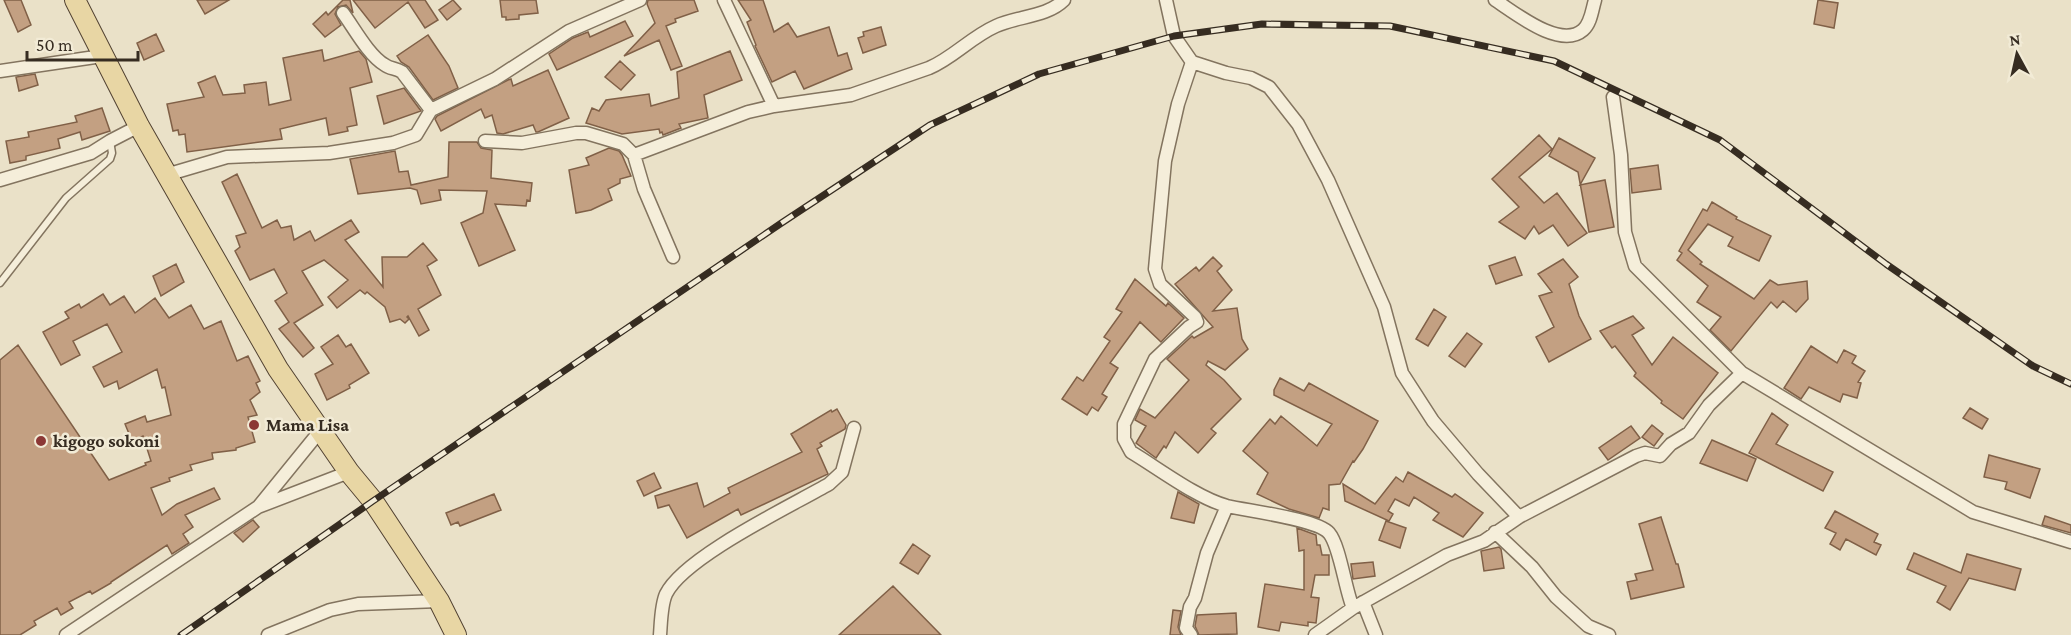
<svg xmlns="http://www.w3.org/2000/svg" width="2071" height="635" viewBox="0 0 2071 635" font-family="'Crimson Pro',serif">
  <rect width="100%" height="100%" fill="#eae1c8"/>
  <path fill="#c3a082" stroke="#806047" stroke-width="1.5" d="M4 0H21L31 25 18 32Z
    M197 0H229L205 14Z
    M343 0H350L353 13 346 5 338 7 335 14 341 25 325 37 313 24 326 12 328 15Z
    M353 0H425L438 20 425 28 408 2 375 28Z
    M453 0 461 9 447 20 439 10Z
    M500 0H536L538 13 519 15V19L506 20V17H502Z
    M648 0H694L698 11 675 19 676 22 666 26 682 66 671 70 659 40 624 56 655 23 647 4Z
    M738 0H763L774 32 788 23 797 37 829 27 838 56 847 53 852 69 804 89 795 71 772 82 755 46 756 45 747 22 751 20Z
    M1818 0 1838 3 1834 28 1814 24Z
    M625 21 633 36 557 70 549 54 573 38 588 32 590 37Z
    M881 27 886 45 863 53 858 38 864 36 863 32Z
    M156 34 164 51 144 60 137 43Z
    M428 35 449 66 458 88 433 100 409 67 401 62 397 56Z
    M322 50 324 61 359 51 366 59 372 82 350 88 357 125 347 127 348 131 329 135 326 118 280 129 282 139 187 152 185 134 179 135 178 130 173 131 167 104 204 97 198 83 215 76 223 95 245 93 244 85 266 82 269 105 291 100 283 58Z
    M730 51 742 80 704 95 708 118 679 124 681 128 663 135 662 132 660 133 659 129 622 134 586 123 592 108 599 111 606 100 649 94 651 106 679 98 677 72Z
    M620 61 635 75 621 90 605 77Z
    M548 70 569 118 538 132H536L533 125 503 134 497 133 492 115 485 118 481 109 441 131 435 119 437 116 508 80 511 79 513 86Z
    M35 74 38 85 19 91 16 77Z
    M404 88 421 111 384 124 377 96Z
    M102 108 110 131 82 140 80 132 58 139 60 148 26 156V160L10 163 6 141 29 137 28 132 77 122 75 116Z
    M1539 135 1552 149 1519 177 1544 203 1557 193 1587 233 1568 246 1553 225 1539 234 1534 226 1525 239 1499 222 1519 207 1492 179Z
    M1559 138 1595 158 1580 185 1605 180 1614 227 1589 232 1578 172 1549 156Z
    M449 142H477L481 148 492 150 491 178 532 183 530 201 527 200 526 206 495 204 515 250 479 266 461 223 483 213 487 191 439 190 441 200 421 204 417 190 410 188 358 194 350 159 395 151 399 172 408 171 411 185 448 177Z
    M609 148 619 151 622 155 631 176 620 179V183L608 189 612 200 591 210 576 213 569 170 589 165 586 158Z
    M1658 165 1661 189 1632 193 1630 169Z
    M237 174 262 228 277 220 281 228 291 226 294 240 310 231 315 241 351 220 359 232 345 240 383 287 382 257H407L423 243 437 260 427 266 441 295 418 309 429 330 419 336 408 316 407 317 409 319 405 323 400 319 390 322 385 307 367 292 365 294 360 290 337 308 328 297 348 280 324 260 302 271 323 305 294 323 314 348 303 357 279 329 289 322 275 301 287 293 274 269 250 280 235 251 240 247 236 236 246 233 222 182Z
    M1712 202 1737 217 1736 219 1771 236 1759 261 1728 246 1733 237 1708 224 1688 250 1702 262 1700 264 1754 299 1770 280 1778 285 1807 281 1808 299 1796 312 1783 301 1777 308 1771 302 1731 351 1710 330 1721 317 1697 302 1708 286 1677 260 1682 253 1679 251 1703 209 1707 211Z
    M1213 257 1222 266 1217 271 1232 290 1213 311 1237 308 1242 339 1248 349 1225 370 1208 361 1206 365 1224 380 1241 399 1211 429 1216 433 1198 453 1175 432 1166 448 1164 446 1156 458 1136 443 1146 426 1135 420 1140 409 1155 418 1189 380 1167 359 1192 336 1194 338 1213 327 1175 284 1196 267 1199 271Z
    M1515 257 1522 275 1496 284 1489 266Z
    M1563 259 1578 277 1569 284 1579 316 1591 339 1549 362 1536 337 1554 327 1539 296 1552 292 1538 274Z
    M176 264 184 282 161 296 153 276Z
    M1135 279 1166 306 1168 303 1184 318 1161 342 1140 322 1110 363 1118 368 1102 394 1107 397 1098 411 1092 407 1087 415 1062 399 1077 377 1083 381 1110 341 1104 337 1122 312 1116 309Z
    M103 294 110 305 124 296 135 313 155 298 169 318 191 305 204 329 221 321 237 361 248 356 260 381 256 383 260 392 250 400 257 415 248 417 255 442 236 448V450L212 453 213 459 190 465 192 470 172 477 169 478 170 481 151 488 162 515 177 504 214 488 220 499 185 515 193 527 183 534 189 543 172 554 167 545 111 582V583L92 594 90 591 69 602 73 608 61 615 57 608 34 621 36 625 20 635H0V360L18 345 109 480 146 465 145 463 151 461 143 436 132 441 125 424 145 416 147 422 171 415 165 387 162 388 157 369 119 389 117 381 104 387 93 367 122 352 107 324 73 341 80 355 61 365 43 332 69 318 65 312 79 304 81 308Z
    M1434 309 1446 317 1428 346 1416 339Z
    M1633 316 1644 328 1632 335 1652 365 1673 337 1718 373 1683 419 1661 403 1662 401 1634 376 1636 373 1615 346 1612 348 1600 331Z
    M1467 333 1482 344 1465 367 1449 356Z
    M338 335 346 347 351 344 369 373 349 385 350 388 327 400 315 374 333 364 321 347Z
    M1811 346 1837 363 1844 350 1856 356 1852 363 1865 371 1858 382 1861 383 1857 398 1843 394 1840 402 1809 387 1801 399 1784 388Z
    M1280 378 1304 391 1309 383 1378 421 1363 449 1354 462 1353 461 1340 484 1329 485V510L1323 508 1319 518 1289 509 1257 494 1268 473 1243 451 1270 419 1275 424 1281 416 1317 446 1332 424 1274 395V390Z
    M1970 408 1988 419 1982 429 1963 418Z
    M837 409 846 425 845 429 820 443 822 446 817 449 828 474 741 515 738 509 687 538 669 505 658 508 655 496 697 483 704 507 730 493 728 488 802 452 791 434 831 410 832 412Z
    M1772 413 1788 425 1776 444 1833 472 1823 491 1749 453Z
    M1652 425 1663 434 1654 446 1642 437Z
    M1631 426 1640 438 1608 460 1599 448Z
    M1712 440 1756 459 1747 481 1700 463Z
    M1989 455 2040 469 2030 498 2005 489 2007 482 1984 477Z
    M1408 472 1452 497 1455 494 1483 513 1463 537 1433 520 1439 513 1414 497 1409 506 1395 499 1388 511 1393 514 1389 521 1345 501 1343 484 1375 504 1396 477 1403 482Z
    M654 473 661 488 644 496 637 481Z
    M1178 492 1199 504 1194 523 1171 518Z
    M494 494 501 510 460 526 458 522 451 525 446 513Z
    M1835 511 1878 534 1874 542 1881 545 1876 555 1846 539 1840 550 1830 544 1836 533 1825 528Z
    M2045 516 2071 525V533L2042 525Z
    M1661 517 1676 564H1678L1684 587 1631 599 1627 582 1637 580 1635 574 1653 570 1639 524Z
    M253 520 259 527 243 542 234 533Z
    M1386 521 1406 528 1400 548 1379 540Z
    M1297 528 1316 535 1317 545H1320L1322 555H1329V575H1315L1311 597 1319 598 1316 623 1308 622V626L1281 622 1279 631 1258 627 1265 584 1304 590V550L1299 551Z
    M913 544 930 556 918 574 900 563Z
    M1499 547 1501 549 1504 568 1484 571 1481 551Z
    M1914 553 1961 573 1967 554 2021 569 2015 590 1969 578 1950 610 1937 602 1946 586 1907 569Z
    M1373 562 1375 576 1353 579 1351 564Z
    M893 586 941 635H839Z
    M1173 610 1181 611 1178 627 1181 635H1170Z
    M1236 613 1237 634 1199 635 1195 626 1197 615Z"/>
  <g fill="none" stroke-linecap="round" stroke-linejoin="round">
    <defs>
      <path id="lane" d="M0 283 66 198 110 159 112 153 110 141"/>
      <path id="street" d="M724 0 774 106
        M1166 0 1174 36 1192 62 1226 73 1251 78 1269 87 1298 124 1328 180 1384 307 1402 373 1433 421 1478 474 1519 517
        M1495 0C1514 12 1560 50 1583 30 1591 23 1592 10 1595 0
        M343 13C354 28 369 56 385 65 390 69 396 68 402 72L431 110
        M1192 62 1178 104 1165 161 1155 269 1160 284 1195 317 1197 322 1189 327 1155 359 1124 424V439L1131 452C1158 468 1197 498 1227 506 1248 511 1317 519 1329 533 1340 546 1345 589 1353 608
        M0 71 102 56
        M1613 97 1621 155 1625 232 1635 266 1742 373 1973 512 2071 542
        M485 141 522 143 576 133H586L623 144 634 155 644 189 673 257
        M634 155 748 112 774 106 851 95 929 68C953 58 971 37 996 26 1018 16 1047 17 1064 0
        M166 175 227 157 329 153 393 143 416 135 431 110 495 79 569 31 640 0
        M0 180 91 153 110 141 139 126
        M259 506 320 431
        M1495 532 1532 567 1556 597 1588 626 1609 635
        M1363 602 1376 635
        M66 635 258 507 349 472
        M268 635 330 610 358 604 439 601
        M660 635C661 623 661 605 666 594 684 557 791 506 829 484L842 472 854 428
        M1191 635 1186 628 1190 607 1195 598 1207 553 1227 506
        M1315 635 1353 608 1447 555 1484 541 1519 517 1636 456 1645 453 1660 456 1671 444 1689 433 1709 405 1742 373"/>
      <path id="primary" d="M75 0 139 126 278 369 349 472 373 501 439 601 456 635"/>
    </defs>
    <use href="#lane" stroke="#83745f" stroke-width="9"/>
    <use href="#street" stroke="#83745f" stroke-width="15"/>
    <use href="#primary" stroke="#524232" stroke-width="22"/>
    <use href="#lane" stroke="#f5eeda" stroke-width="6"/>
    <use href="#street" stroke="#f5eeda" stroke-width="12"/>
    <use href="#primary" stroke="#e8d6a4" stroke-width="20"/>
    <defs>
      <path id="rail" d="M181 635 373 501 780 224 930 125 1039 74 1174 36 1262 24 1390 26 1554 61 1720 140 1886 264 2033 366 2071 384"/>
    </defs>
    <use href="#rail" stroke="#362c21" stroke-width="7"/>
    <use href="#rail" stroke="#f2ebd6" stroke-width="4.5" stroke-dasharray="14" stroke-linecap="butt"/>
  </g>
  <g fill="#8c3835" stroke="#f2ebd6" stroke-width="2">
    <circle cx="254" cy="425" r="6"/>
    <circle cx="41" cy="441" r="6"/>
  </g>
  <g text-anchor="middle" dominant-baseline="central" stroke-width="5" stroke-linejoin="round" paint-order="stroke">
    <g font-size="18" font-weight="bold" fill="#362c21" stroke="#f2ebd6" text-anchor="start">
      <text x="266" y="425">Mama Lisa</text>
      <text x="53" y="441">kigogo sokoni</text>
    </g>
  </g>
  <g transform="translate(2017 54) rotate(352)" stroke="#f2ebd6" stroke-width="4.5" paint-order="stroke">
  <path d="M0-4.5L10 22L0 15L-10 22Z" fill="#362c21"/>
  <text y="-9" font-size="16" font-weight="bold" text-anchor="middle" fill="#362c21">N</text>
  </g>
  <path d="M27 51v9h111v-9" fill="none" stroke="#362c21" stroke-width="3"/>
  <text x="36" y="51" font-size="18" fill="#362c21" stroke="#f2ebd6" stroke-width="4.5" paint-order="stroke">50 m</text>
</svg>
